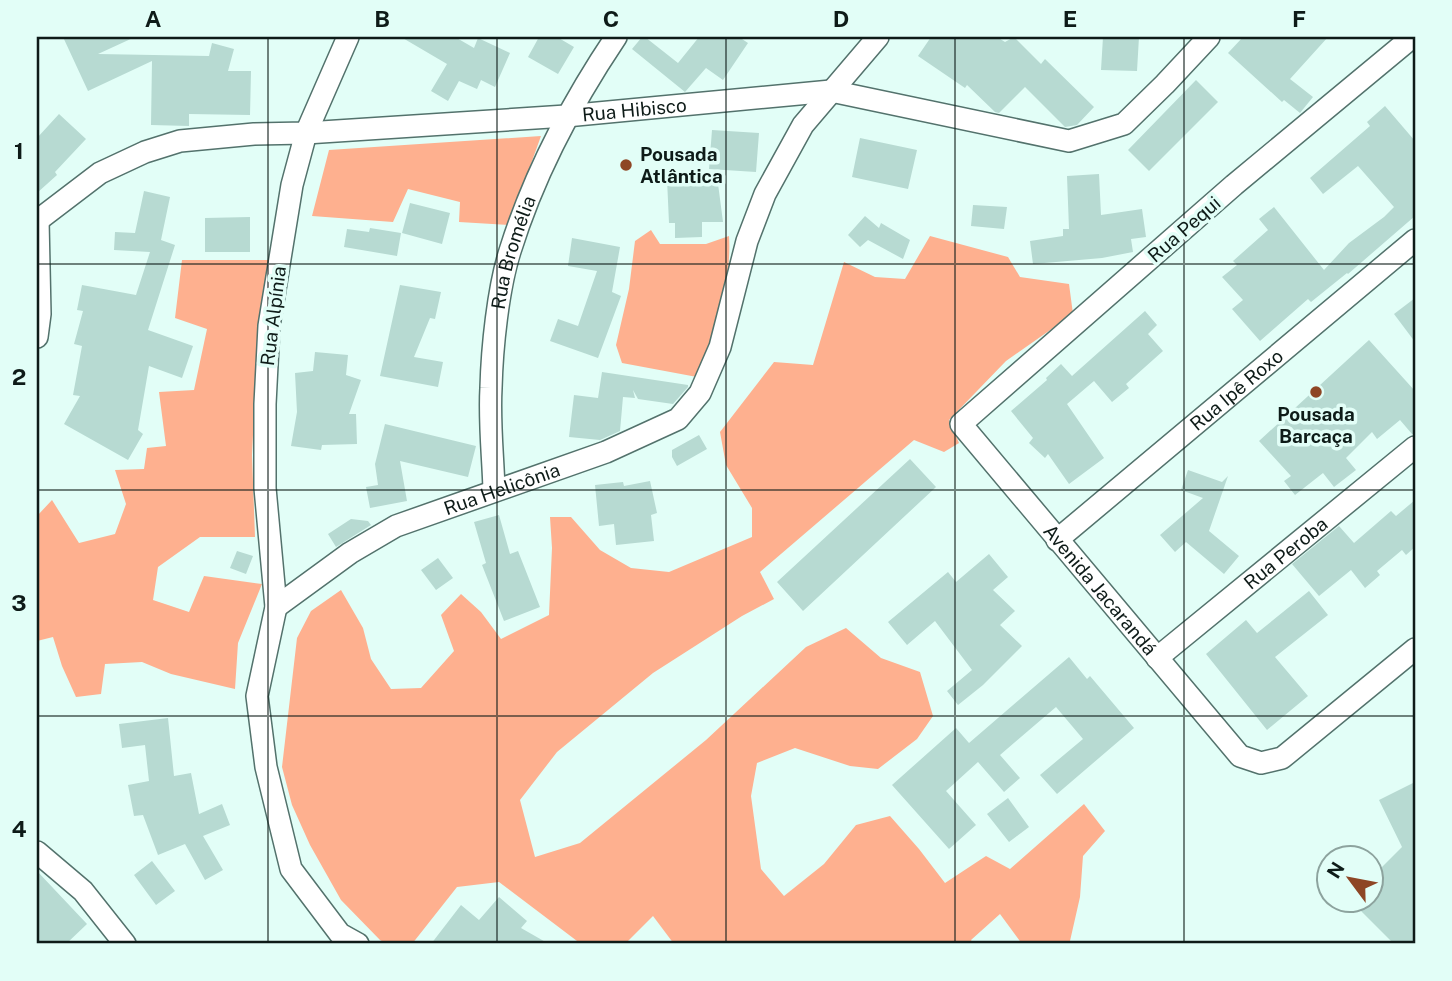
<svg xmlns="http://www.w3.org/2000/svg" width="1452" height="981" viewBox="0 0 1452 981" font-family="'Public Sans',sans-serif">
  <rect width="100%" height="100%" fill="#e2fef7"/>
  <path fill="#feb08f" d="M541 136 509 225 459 222 460 202 408 189 393 222 312 216 329 150Z
    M651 230 660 244H706L729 236C732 285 714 332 697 377L622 363 616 345 629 289 635 241Z
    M930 236 1008 257 1020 277 1069 284 1073 314 1006 361 949 420 959 443 944 452 914 440 760 572 774 599 742 616 653 673 557 752 520 800 535 857 580 843 706 740 806 647 846 628 881 658 920 672 933 716 917 739 878 769 850 766 795 748 757 763 751 796 761 869 784 896 824 864 856 825 890 816 919 849 945 883 986 856 1010 869 1084 804 1105 831 1083 856 1080 897 1070 941 1057 944H1022L1000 914 971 940 973 944H674L653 916 625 944H581L499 882 457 887 412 944H387L380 940 341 900 310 845 292 805 282 767 297 638 311 611 341 590 363 628 371 659 391 689 421 688 454 651 441 615 461 594 481 612 501 639 549 615 552 548 550 517H571L600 550 631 568 669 572 752 537V508L726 465 720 432 774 362 813 365 844 262 875 277 905 279Z
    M182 260H271L258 334 252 455 255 537H200L158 567 153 600 189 612 204 576 262 584 238 643 235 689 171 674 142 662 105 664 101 694 76 697 62 666 53 637 37 641V516L52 500 79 543 115 534 126 504 115 470 144 469 147 448 166 446 159 392 194 390 207 329 175 318Z"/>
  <path fill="#b7dad2" d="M63 37H135L98 54 209 56 212 43 234 49 228 71H251L250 115 189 114V126L151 125 152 61 88 91Z
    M401 37H455L474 48 478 38 510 53 495 87 481 80 477 89 459 81 448 101 431 91 447 64Z
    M539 37H557L574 47 558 74 528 57Z
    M642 37H645L678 63 699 37H739L748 43 723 80 706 68 685 92 632 49Z
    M931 37H997L1005 42 1014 37 1041 64 1045 59 1094 107 1077 125 1065 127 1025 87 999 113 995 112 967 85 965 88 918 56Z
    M1103 37H1139L1137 71 1101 70Z
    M1243 37H1328L1290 79 1313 97 1300 113 1284 100 1282 102 1228 53Z
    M1196 80 1218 102 1149 171 1128 150Z
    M1385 106 1415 141V216L1348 274 1347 273 1311 302 1308 299 1260 341 1232 309 1243 300 1222 277 1237 265 1233 261 1268 230 1259 219 1274 207 1324 270 1349 243 1384 217 1394 207 1358 166 1323 194 1310 178 1370 126 1367 122Z
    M59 114 86 139 55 172 57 175 37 193V138Z
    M712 130 759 133 756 172 709 169Z
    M860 138 917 150 908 189 852 177Z
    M1099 174 1101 215 1142 209 1146 237 1131 239 1133 252 1102 258 1033 264 1030 241 1063 236V229H1069L1067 176Z
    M717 176 723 222H702V237L675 238V223H669L667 179Z
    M144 191 170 197 161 240 175 245 148 330 193 346 182 378 149 366 138 430 143 434 128 460 64 424 80 396 73 395 82 346 74 344 83 311 77 310 82 285 136 295 150 252 114 250 115 232 135 233Z
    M410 203 450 213 442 244 402 233Z
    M973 205 1007 207 1004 229 971 226Z
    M865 216 879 228 881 223 910 240 903 259 868 240 860 247 848 235Z
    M250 217V252H205V218Z
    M370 228 401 233 397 256 344 247 347 229 369 232Z
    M572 238 620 247 612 292 621 296 598 358 550 341 558 319 578 326 597 271 568 266Z
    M400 285 441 292 435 319 430 318 414 357 443 362 438 387 380 376Z
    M1415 298V342L1394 314Z
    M1145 311 1157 325 1148 334 1163 351 1126 384 1129 388 1112 402 1094 381 1067 404 1104 458 1069 484 1048 454 1045 458 1029 443 1033 438 1011 411 1047 380 1046 378 1061 364 1072 376Z
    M1369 340 1415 391V434H1412L1400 420 1377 439 1372 432 1346 458 1356 470 1334 487 1323 473 1295 495 1284 481 1291 476 1259 441Z
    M315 352 348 355 346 375 361 380 349 414H356L357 444 322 445 321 450 291 446 297 412 295 373 313 371Z
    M602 372 688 385V387L673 404 638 399 633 390 635 398 623 397 620 431 600 440 569 437 574 395 598 398Z
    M385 424 476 446 468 477 400 461 407 501 370 508 366 487 378 485 375 464Z
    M699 435 707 449 677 466 672 457V450Z
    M910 459 936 487 803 611 777 582Z
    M1188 470 1222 482 1228 476 1209 531 1239 556 1224 574 1186 542 1175 552 1160 535 1203 498 1181 490Z
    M650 481 657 513 651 515 654 541 616 545 614 524 599 526 595 485 623 482 624 486Z
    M1415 500V547L1406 555 1402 550 1377 571 1380 575 1365 588 1351 570 1319 596 1292 564 1339 526 1354 543 1391 511 1396 516Z
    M499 515 510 554 518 551 540 607 504 621 482 565 486 563 474 522Z
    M351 519 368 521 371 525 336 547 328 534Z
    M237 551 253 556 246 574 230 568Z
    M989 554 1008 577 993 590 1015 611 1000 625 1022 646 983 685 958 705 947 691 972 670 935 621 907 645 888 622 948 572 956 582Z
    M438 558 453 578 436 590 421 570Z
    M1309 591 1328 615 1275 657 1308 696 1267 730 1206 654 1246 620 1257 633Z
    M1069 657 1087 679 1090 676 1134 728 1057 794 1040 775 1083 739 1056 707 1000 755 1020 778 1004 792 978 762 946 791 976 825 949 849 892 785 956 728 969 743Z
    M168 718 174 776 191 773 199 814 222 804 230 825 203 836 223 870 205 880 185 844 158 855 143 815 134 816 128 785 149 781 145 745 122 748 119 724Z
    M1415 782V944H1394L1350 900H1371V878L1402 847 1379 800Z
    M1008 798 1029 827 1009 842 987 814Z
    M152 861 175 891 156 905 134 875Z
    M37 871 87 924 66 944H42L37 939Z
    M499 897 527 921 521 928 549 944H431L461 905 479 920Z"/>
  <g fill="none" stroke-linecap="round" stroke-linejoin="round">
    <defs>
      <g id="minor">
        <path d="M348 37 306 133 292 185 269 326 265 404V488L276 607 257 696 266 767 291 869 340 934 358 944"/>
        <path id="s1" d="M1410 39 1234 185 961 424 1240 756 1261 763 1282 758 1415 649"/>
        <path id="s2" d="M37 221 100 173 145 152 180 141 254 134 306 133 566 116 831 91 1069 141 1124 124 1165 84 1209 37"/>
        <path d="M37 337 40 314 38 220"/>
        <path id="s3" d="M494 490C493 456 489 422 491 388 492 348 498 289 510 251 534 174 571 104 616 37"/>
        <path id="s4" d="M1057 540 1415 240"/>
        <path id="s5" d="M276 607 350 553 396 526 606 452 678 419 700 393 720 347 747 241 765 194 803 125 878 37"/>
        <path id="s6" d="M1157 658 1415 447"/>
        <path d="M37 852 83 891 125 944"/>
      </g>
    </defs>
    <use href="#minor" stroke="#53726c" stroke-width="24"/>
    <use href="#minor" stroke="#fff" stroke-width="21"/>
  </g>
  <path fill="none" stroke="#0e1b18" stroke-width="2" stroke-opacity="0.55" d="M268 37V944M497 37V944M726 37V944M955 37V944M1184 37V944M37 264H1415M37 490H1415M37 716H1415"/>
  <g fill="#8e4625" stroke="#e2fef7" stroke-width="2.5">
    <circle cx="626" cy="165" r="7"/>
    <circle cx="1316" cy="392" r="7"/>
  </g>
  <g text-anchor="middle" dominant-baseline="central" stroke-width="7" stroke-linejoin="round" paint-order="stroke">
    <g font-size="19" fill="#0e1b18" stroke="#e2fef7">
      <text stroke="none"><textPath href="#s2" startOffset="621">Rua Hibisco</textPath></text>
      <text transform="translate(1184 229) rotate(-41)">Rua Pequi</text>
      <text stroke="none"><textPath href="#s3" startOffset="240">Rua Bromélia</textPath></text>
      <text transform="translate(273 316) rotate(-83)">Rua Alpínia</text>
      <text stroke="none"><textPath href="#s4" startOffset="234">Rua Ipê Roxo</textPath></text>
      <text stroke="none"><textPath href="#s5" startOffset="257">Rua Helicônia</textPath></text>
      <text stroke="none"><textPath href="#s6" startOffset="166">Rua Peroba</textPath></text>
      <text stroke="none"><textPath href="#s1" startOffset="808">Avenida Jacarandá</textPath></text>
    </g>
    <g font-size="19" font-weight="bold" fill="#0e1b18" stroke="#e2fef7" text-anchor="start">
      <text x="640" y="154">Pousada<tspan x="640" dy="22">Atlântica</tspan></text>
      <text x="1316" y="414" text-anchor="middle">Pousada<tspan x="1316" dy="22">Barcaça</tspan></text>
    </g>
  </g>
  <rect width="1452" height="981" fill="none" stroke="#e2fef7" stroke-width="77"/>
  <g transform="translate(1350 879) rotate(302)"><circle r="33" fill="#e2fef7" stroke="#8da39e" stroke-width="2"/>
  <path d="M0-5L12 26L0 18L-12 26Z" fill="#8e4625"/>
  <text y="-10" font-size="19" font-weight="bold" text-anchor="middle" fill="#0e1b18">N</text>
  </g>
  <rect x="38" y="38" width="1376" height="904" fill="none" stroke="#0e1b18" stroke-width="2.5"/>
  <g font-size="23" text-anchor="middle" font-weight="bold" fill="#0e1b18">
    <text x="153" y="27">A</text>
    <text x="382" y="27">B</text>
    <text x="611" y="27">C</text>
    <text x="841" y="27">D</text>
    <text x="1070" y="27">E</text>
    <text x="1299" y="27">F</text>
    <text x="19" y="159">1</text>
    <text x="19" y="385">2</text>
    <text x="19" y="611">3</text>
    <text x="19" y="837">4</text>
  </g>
</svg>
